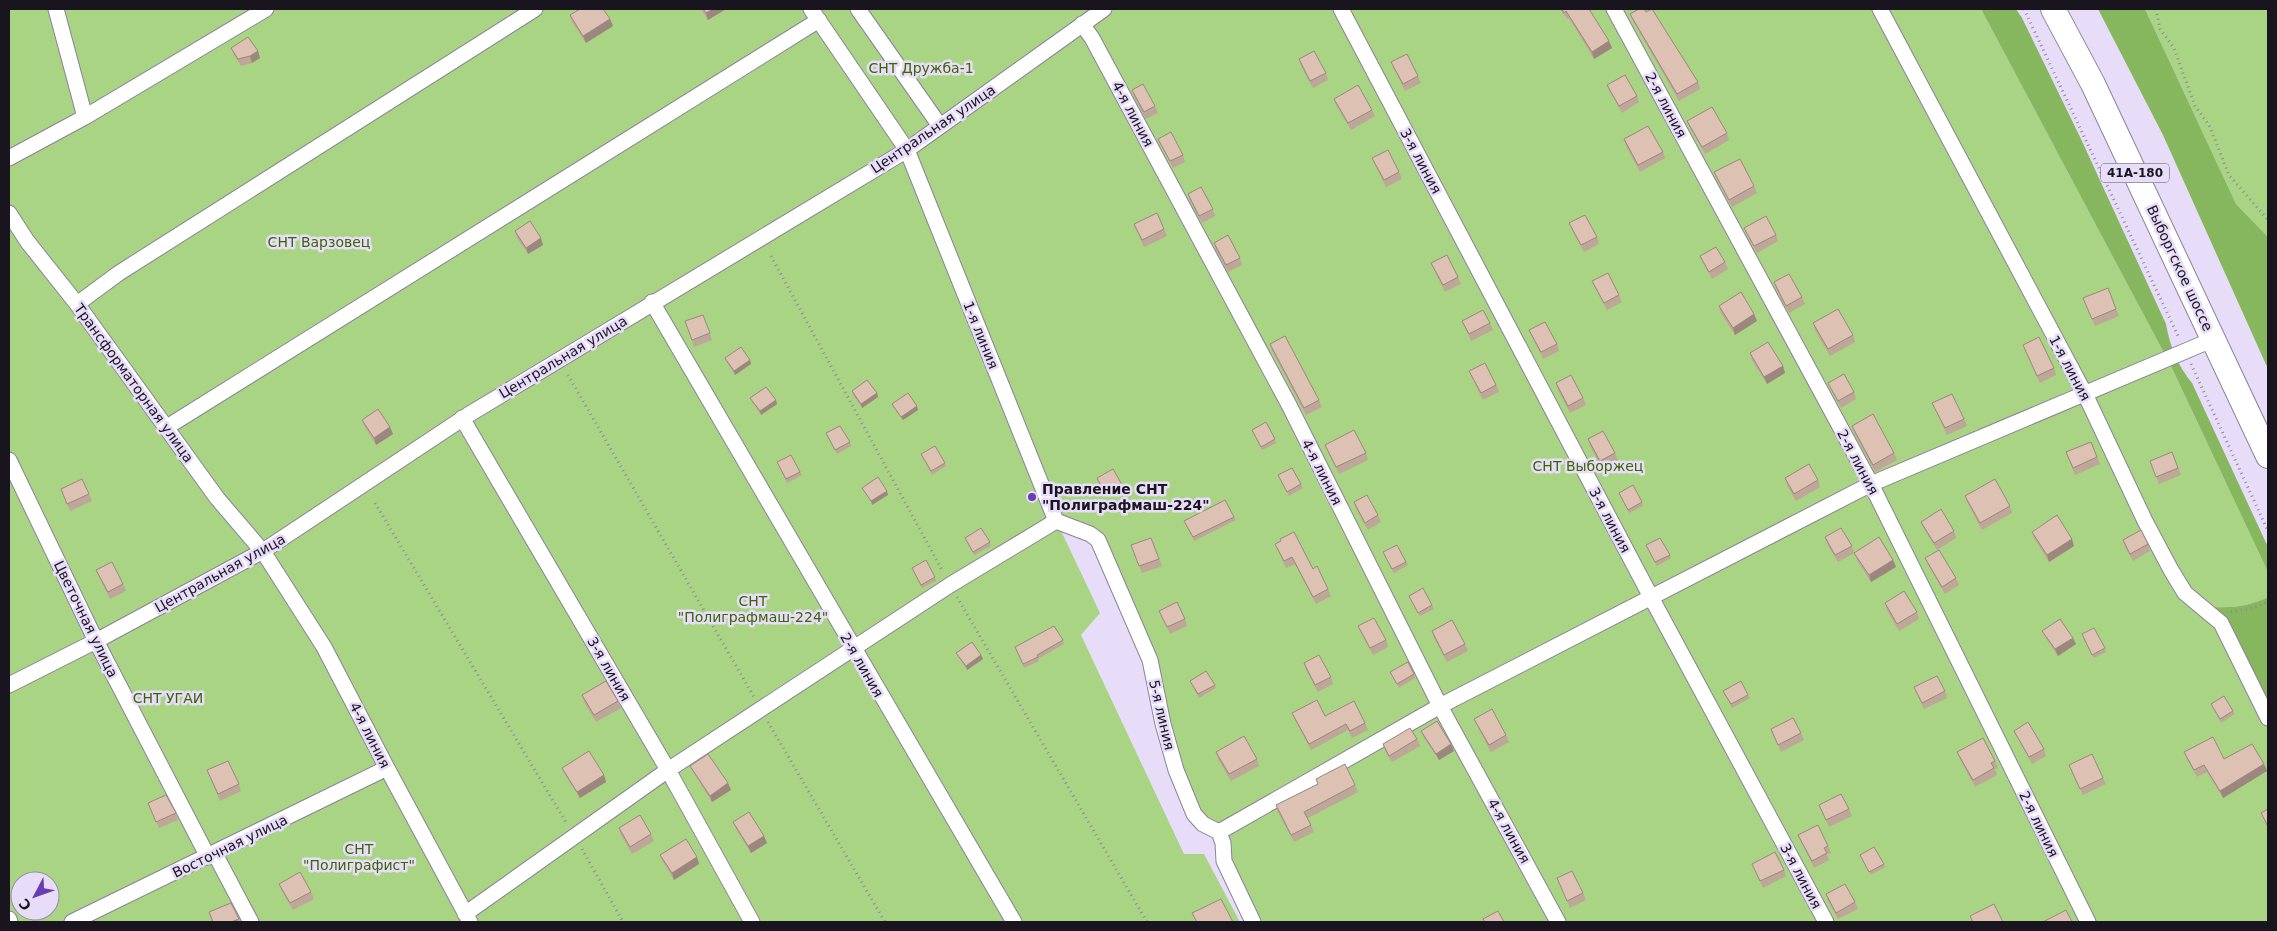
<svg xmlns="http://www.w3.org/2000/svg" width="2277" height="931" viewBox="0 0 2277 931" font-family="'DejaVu Sans',sans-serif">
  <rect width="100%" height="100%" fill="#e7ddf8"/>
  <path fill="#a8d484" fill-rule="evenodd" d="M9 9H1981L2171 366 2268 572V597C2250 606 2234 608 2214 607L2268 718V922H1254L1223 843 1199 819 1147 665 1098 540 1055 518 1100 613 1081 635 1184 854H1204L1240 922H9ZM20 881H50V911H20Z
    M2145 9H2268V237L2236 204Z"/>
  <path fill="#86b65d" d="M1981 9H2016L2022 18 2081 139 2166 324C2170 347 2178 366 2192 383L2268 547V572L2171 366Z
    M2098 9H2145L2236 204 2268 237V369L2163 135Z
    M2268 597V718L2214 607C2234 608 2250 606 2268 597Z"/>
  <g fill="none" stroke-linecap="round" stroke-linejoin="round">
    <defs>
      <path id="minor" d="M56 9 85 117
        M811 9 907 150 1056 521
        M858 9 940 126
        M1341 9 1652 599 1826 922
        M1614 9 1871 484 2088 922
        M1880 9 2085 394 2145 521 2171 570 2185 593 2221 623 2268 718
        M1082 24 1092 38 1289 405 1440 706 1558 922
        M9 158 85 117 266 9
        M9 213 27 241 77 304 217 498 264 553 324 647 387 768 470 922
        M652 302 1014 922
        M77 304 119 273 535 9
        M462 418 668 770 752 922
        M167 427 819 20
        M9 460 96 641 208 857
        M1056 521 1090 534 1098 540 1150 660 1163 724 1176 770 1194 814 1203 824 1219 832 1223 843 1224 861 1253 922
        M9 685 96 641 263 551 468 415 907 150 1104 9
        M1219 832 1440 706 1871 484 2214 339
        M215 854 251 922
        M465 914 668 770 950 585 1056 521
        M9 919 10 922
        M72 922 387 768"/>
      <path id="primary" d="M2053 9 2093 84 2268 456"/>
    </defs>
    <use href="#minor" stroke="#8b829a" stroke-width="17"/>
    <use href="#primary" stroke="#8b829a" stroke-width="26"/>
    <path stroke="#90899c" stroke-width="3" stroke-dasharray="1 4" stroke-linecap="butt" d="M2024 9 2179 338
      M2156 9 2160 29 2174 48 2195 106 2209 125 2229 175 2268 220
      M771 256 943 572
      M2191 364 2268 531
      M568 375 754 697
      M375 503 567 824
      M957 597 1147 922
      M2231 612 2252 608 2268 602
      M768 722 885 922
      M582 849 623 922"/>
    <use href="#minor" stroke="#fff" stroke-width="15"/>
    <use href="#primary" stroke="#fff" stroke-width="24"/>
  </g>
  <path fill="#bea699" d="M701 9H726L708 20Z
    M1560 9H1589L1612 48 1594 59 1569 18 1567 19Z
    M1646 12 1698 82 1700 89 1679 101 1633 21 1630 14Z
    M570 15 610 19 613 26 586 43 572 22Z
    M231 48 258 51 260 58 252 63 241 66 234 55Z
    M1299 59 1326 73 1328 80 1313 88 1301 66Z
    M1391 62 1418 76 1421 83 1405 91 1394 69Z
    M1607 85 1637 96 1639 102 1622 113 1610 92Z
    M1132 90 1155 106 1158 113 1146 119 1134 97Z
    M1334 99 1372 110 1375 116 1351 130 1336 105Z
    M1687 121 1727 133 1729 140 1705 154 1690 128Z
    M1158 139 1183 155 1185 162 1173 168 1161 146Z
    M1624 139 1663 152 1665 158 1640 172 1626 146Z
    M1372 158 1399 172 1402 179 1386 187 1375 165Z
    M1714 172 1754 186 1757 193 1732 207 1717 179Z
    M1188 194 1213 209 1215 216 1202 223 1190 201Z
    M1569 223 1597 237 1599 244 1584 252 1572 230Z
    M1134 224 1164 229 1167 236 1144 247Z
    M1744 228 1776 235 1778 241 1757 253 1747 235Z
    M515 231 543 245 528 254 517 238Z
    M1214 243 1240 258 1242 265 1228 272 1216 250Z
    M1700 256 1725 262 1728 269 1712 279 1703 263Z
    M1431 263 1458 277 1461 284 1445 292 1434 270Z
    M1592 281 1619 295 1622 302 1607 310 1595 288Z
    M1774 282 1802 297 1805 304 1789 313 1776 289Z
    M2083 298 2116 309 2119 316 2095 326Z
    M1719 306 1754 314 1757 321 1735 335 1721 313Z
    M703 315 712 340 694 347 685 321Z
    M1462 321 1490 323 1493 330 1471 341Z
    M1813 323 1853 335 1855 342 1830 356 1815 330Z
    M1529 330 1557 344 1559 351 1543 359 1532 337Z
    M1270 344 1319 400 1322 407 1306 415 1272 351Z
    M2023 345 2054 368 2056 375 2040 383Z
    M1750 353 1783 366 1785 373 1767 384 1752 360Z
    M725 358 750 360 751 364 735 375 726 361Z
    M1469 371 1496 385 1499 392 1483 400 1472 378Z
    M1556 383 1583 398 1586 405 1570 413 1558 390Z
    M1828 383 1854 392 1856 399 1841 408 1831 390Z
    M852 391 877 393 878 397 862 408 853 395Z
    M750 398 777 404 761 415 752 402Z
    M1932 403 1964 419 1967 426 1947 435Z
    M892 404 918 410 903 420 893 407Z
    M362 420 390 427 393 434 376 445 365 427Z
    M1852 426 1894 453 1897 460 1875 472 1854 433Z
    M1252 430 1275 439 1276 443 1262 450Z
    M826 433 850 442 851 446 837 454Z
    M1588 439 1615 453 1618 460 1602 468 1590 446Z
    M2091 442 2100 464 2075 475 2066 452Z
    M1325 445 1366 453 1368 460 1339 474 1328 452Z
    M2172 452 2181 475 2159 484 2150 461Z
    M921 454 945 463 946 466 932 475Z
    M777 462 800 472 802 475 787 483Z
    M1278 475 1301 484 1303 488 1289 496Z
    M1097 478 1121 483 1123 486 1106 496Z
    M1785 478 1818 480 1820 487 1796 501 1787 485Z
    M61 489 89 494 92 501 70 511Z
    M1619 493 1642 502 1643 506 1629 513Z
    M1965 496 2010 506 2012 513 1982 530 1967 502Z
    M1354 502 1378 515 1381 522 1368 530 1356 509Z
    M1234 517 1236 520 1194 541 1184 521Z
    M1921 522 1954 531 1956 538 1937 550 1924 529Z
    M2032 532 2074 546 2049 562 2034 538Z
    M1825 537 1852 546 1854 553 1838 562 1827 544Z
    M965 538 990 542 991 546 974 555Z
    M1151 538 1162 566 1142 573 1131 545Z
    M2123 540 2148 544 2150 551 2133 561 2125 547Z
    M1275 544 1313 569 1328 589 1331 596 1316 604 1295 564 1286 568Z
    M1646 545 1670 555 1671 558 1657 566Z
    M1383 552 1406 562 1408 565 1394 573Z
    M1854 553 1893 560 1896 567 1871 582 1857 560Z
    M1925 558 1956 578 1959 585 1945 594 1928 565Z
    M912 568 935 577 936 581 922 588Z
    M96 570 123 584 126 591 110 599 99 577Z
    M1409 596 1432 605 1434 609 1420 616Z
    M1885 603 1917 612 1919 619 1899 631 1887 610Z
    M1159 611 1185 619 1187 626 1170 634Z
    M1358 626 1386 640 1388 647 1373 655 1361 633Z
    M1432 631 1465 644 1468 651 1447 662 1434 638Z
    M2042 631 2076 644 2058 656 2045 637Z
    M2082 634 2105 648 2106 652 2094 658Z
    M1063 640 1064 644 1038 659 1039 661 1024 668 1015 647Z
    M956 653 981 655 983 659 967 670 958 656Z
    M1304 663 1331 677 1333 684 1318 692 1306 670Z
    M1390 672 1414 674 1415 678 1399 688Z
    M1190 681 1215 685 1216 688 1199 698Z
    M1914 687 1945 691 1947 698 1924 709Z
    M1723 691 1748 695 1750 698 1732 708Z
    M582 695 618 701 621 708 596 722 584 702Z
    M2211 704 2233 711 2235 714 2221 723Z
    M1292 713 1325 716 1365 723 1368 730 1352 738 1348 730 1311 750 1295 720Z
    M1474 719 1506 735 1509 742 1491 752 1477 726Z
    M1771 729 1801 733 1804 740 1781 752Z
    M1421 731 1451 744 1454 751 1439 760 1424 738Z
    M2014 731 2044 749 2046 756 2032 764 2017 737Z
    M1417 739 1420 746 1392 762 1385 751 1383 744Z
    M1216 752 1257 759 1259 766 1231 781 1218 759Z
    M1957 752 1995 761 1998 768 1995 769 1997 775 1975 787 1960 759Z
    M2184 752 2224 759 2264 764 2267 771 2223 798 2207 772 2197 777 2187 759Z
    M2069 765 2103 778 2106 784 2083 795Z
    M690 766 728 783 731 790 712 802 693 772Z
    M562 768 604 775 606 782 580 798 565 775Z
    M207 770 239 784 241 791 220 801Z
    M1316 779 1355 785 1358 792 1308 818 1314 832 1294 842 1278 812 1276 805 1318 784Z
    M148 803 176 813 178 820 159 828Z
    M1819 805 1849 809 1852 816 1829 827Z
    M2268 809V829L2264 820 2261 813Z
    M733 822 764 836 767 843 751 853 736 829Z
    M619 828 651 834 654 841 632 854 621 835Z
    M1798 835 1828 846 1831 853 1827 854 1829 860 1814 868 1801 842Z
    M660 855 699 864 674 880 663 862Z
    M1860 855 1884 864 1885 867 1871 875Z
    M1752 864 1784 870 1786 876 1763 888Z
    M1557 878 1583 893 1586 900 1570 908Z
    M279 884 311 892 314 899 293 910 282 891Z
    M1826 894 1855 902 1858 909 1838 919 1828 901Z
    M25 911H39L27 917Z
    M209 912 239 919 240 922H212Z"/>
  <path fill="#9b877d" d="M713 9H726L708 20 706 13Z
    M610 19 613 26 586 43 583 36Z
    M1609 41 1612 48 1594 59 1592 52Z
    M258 51 260 58 252 63 250 56Z
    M541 238 543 245 528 254 526 248Z
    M1754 314 1757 321 1735 335 1733 328Z
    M750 360 751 364 735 375 734 371Z
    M1783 366 1785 373 1767 384 1764 377Z
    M877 393 878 397 862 408 861 404Z
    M776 400 777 404 761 415 760 411Z
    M917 406 918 410 903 420 901 417Z
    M390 427 393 434 376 445 374 438Z
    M887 491 888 495 872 505 871 501Z
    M2072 539 2074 546 2049 562 2047 555Z
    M1893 560 1896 567 1871 582 1869 575Z
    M2073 638 2076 644 2058 656 2055 649Z
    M981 655 983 659 967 670 966 666Z
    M1451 744 1454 751 1439 760 1436 754Z
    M2264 764 2267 771 2223 798 2220 791Z
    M604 775 606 782 580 798 577 792Z
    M728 783 731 790 712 802 710 796Z
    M764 836 767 843 751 853 748 846Z
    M697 857 699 864 674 880 672 873Z"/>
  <path fill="#ddc1b2" stroke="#9b877d" d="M580 9H603L610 19 583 36 570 15Z
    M703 9H713L706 13Z
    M1562 9H1589L1609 41 1592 52 1566 11 1564 13Z
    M1639 9H1644L1646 12 1652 9 1698 82 1677 94 1630 14Z
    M248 37 258 51 250 56 238 59 231 48Z
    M1314 51 1326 73 1310 81 1299 59Z
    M1407 54 1418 76 1403 84 1391 62Z
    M1625 75 1637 96 1619 106 1607 85Z
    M1143 84 1155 106 1144 112 1132 90Z
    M1358 85 1372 110 1348 123 1334 99Z
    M1712 107 1727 133 1702 147 1687 121Z
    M1648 126 1663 152 1638 165 1624 139Z
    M1171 132 1183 155 1170 161 1158 139Z
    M1388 150 1399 172 1384 180 1372 158Z
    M1740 159 1754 186 1729 200 1714 172Z
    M1201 187 1213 209 1199 216 1188 194Z
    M1157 213 1164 229 1142 240 1134 224Z
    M1585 215 1597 237 1581 245 1569 223Z
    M1766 216 1776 235 1754 246 1744 228Z
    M530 221 541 238 526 248 515 231Z
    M1228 235 1240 258 1226 265 1214 243Z
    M1716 247 1725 262 1709 272 1700 256Z
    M1447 255 1458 277 1443 285 1431 263Z
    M1608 273 1619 295 1604 303 1592 281Z
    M1789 274 1802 297 1786 306 1774 282Z
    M2108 288 2116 309 2092 319 2083 298Z
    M1741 292 1754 314 1733 328 1719 306Z
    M1838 309 1853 335 1828 349 1813 323Z
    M1483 310 1490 323 1469 334 1462 321Z
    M703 315 710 333 692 340 685 321Z
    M1545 322 1557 344 1541 352 1529 330Z
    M1285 336 1319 400 1304 408 1270 344Z
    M2039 337 2054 368 2037 376 2023 345Z
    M1768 342 1783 366 1764 377 1750 353Z
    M741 347 750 360 734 371 725 358Z
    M1485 363 1496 385 1481 393 1469 371Z
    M1844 374 1854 392 1838 401 1828 383Z
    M1571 375 1583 398 1568 406 1556 383Z
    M867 380 877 393 861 404 852 391Z
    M766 387 776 400 760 411 750 398Z
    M908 393 917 406 901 417 892 404Z
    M1952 394 1964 419 1945 428 1932 403Z
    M378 409 390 427 374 438 362 420Z
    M1873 414 1894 453 1873 465 1852 426Z
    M1266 422 1275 439 1261 447 1252 430Z
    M840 426 850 442 835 450 826 433Z
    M1354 430 1366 453 1336 467 1325 445Z
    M1603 431 1615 453 1600 461 1588 439Z
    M2091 442 2097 457 2073 468 2066 452Z
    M935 446 945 463 931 471 921 454Z
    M2172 452 2178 468 2156 477 2150 461Z
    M791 455 800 472 786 479 777 462Z
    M1809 464 1818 480 1794 494 1785 478Z
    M1292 468 1301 484 1287 492 1278 475Z
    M1113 469 1121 483 1104 492 1097 478Z
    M878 477 887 491 871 501 862 488Z
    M82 479 89 494 67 504 61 489Z
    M1995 479 2010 506 1980 523 1965 496Z
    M1633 485 1642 502 1628 510 1619 493Z
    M1367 495 1378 515 1365 523 1354 502Z
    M1225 500 1234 517 1193 537 1184 521Z
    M1941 509 1954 531 1934 543 1921 522Z
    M2057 515 2072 539 2047 555 2032 532Z
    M981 528 990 542 973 552 965 538Z
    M1841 528 1852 546 1835 555 1825 537Z
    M2141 530 2148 544 2130 554 2123 540Z
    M1294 532 1313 569 1317 566 1328 589 1313 597 1292 557 1284 561 1275 544 1281 541 1280 539Z
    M1879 537 1893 560 1869 575 1854 553Z
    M1151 538 1159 559 1139 566 1131 545Z
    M1660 538 1670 555 1655 562 1646 545Z
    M1397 545 1406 562 1392 569 1383 552Z
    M1939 550 1956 578 1942 587 1925 558Z
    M926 560 935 577 921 585 912 568Z
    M112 562 123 584 108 592 96 570Z
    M1423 588 1432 605 1418 613 1409 596Z
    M1904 591 1917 612 1897 624 1885 603Z
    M1177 602 1185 619 1167 627 1159 611Z
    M1374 618 1386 640 1370 648 1358 626Z
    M2060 619 2073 638 2055 649 2042 631Z
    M1452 620 1465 644 1444 655 1432 631Z
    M1054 626 1063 640 1037 655 1038 657 1023 664 1015 647Z
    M2094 628 2105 648 2092 655 2082 634Z
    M972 642 981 655 966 666 956 653Z
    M1319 655 1331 677 1315 685 1304 663Z
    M1408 662 1414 674 1397 684 1390 672Z
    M1206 671 1215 685 1198 694 1190 681Z
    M1937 676 1945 691 1922 703 1914 687Z
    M606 681 618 701 594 715 582 695Z
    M1741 681 1748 695 1731 704 1723 691Z
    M2224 696 2233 711 2220 719 2211 704Z
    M1317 700 1325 716 1354 701 1365 723 1350 731 1346 724 1309 744 1292 713Z
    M1492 709 1506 735 1489 745 1474 719Z
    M1793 718 1801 733 1778 745 1771 729Z
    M1437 721 1451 744 1436 754 1421 731Z
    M2028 722 2044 749 2029 757 2014 731Z
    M1410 728 1417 739 1389 756 1383 744Z
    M1244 736 1257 759 1229 774 1216 752Z
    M2213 737 2224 759 2252 744 2264 764 2220 791 2204 765 2194 770 2184 752Z
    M1983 738 1995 761 1991 763 1994 768 1973 780 1957 752Z
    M589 751 604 775 577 792 562 768Z
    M708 754 728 783 710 796 690 766Z
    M2092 754 2103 778 2080 789 2069 765Z
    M228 761 239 784 218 794 207 770Z
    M1345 764 1355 785 1304 812 1311 825 1291 835 1276 805 1318 784 1316 779Z
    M1841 794 1849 809 1826 820 1819 805Z
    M166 795 176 813 156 822 148 803Z
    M2268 809V826L2261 813Z
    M749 812 764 836 748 846 733 822Z
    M640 815 651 834 630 847 619 828Z
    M1818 825 1828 846 1824 848 1827 853 1812 861 1798 835Z
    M686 839 697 857 672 873 660 855Z
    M1874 847 1884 864 1869 872 1860 855Z
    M1775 852 1784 870 1760 881 1752 864Z
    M1572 871 1583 893 1567 901 1557 878Z
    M300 872 311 892 290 903 279 884Z
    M1845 884 1855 902 1836 913 1826 894Z
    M20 886V899L15 888Z
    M1221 899 1233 922H1197L1192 913Z
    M231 903 239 919 231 922H213L209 912Z
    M1994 904 2003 922H1973L1970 916Z
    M2066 910 2072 922H2043Z
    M1498 911 1504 922H1485L1483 919Z"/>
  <circle fill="#693cb3" stroke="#e7ddf8" stroke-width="2" cx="1032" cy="497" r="5"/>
  <g text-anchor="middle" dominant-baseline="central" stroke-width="5" stroke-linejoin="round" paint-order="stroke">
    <rect fill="#e7ddf8" stroke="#57515f" stroke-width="1" x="2101" y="163.5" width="68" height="19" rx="4"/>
    <g font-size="12" font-weight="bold" fill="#19151e">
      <text x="2135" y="173">41А-180</text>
    </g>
    <g font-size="14" fill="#3b6500" stroke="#e7ddf8">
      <text x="921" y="68">СНТ Дружба-1</text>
      <text x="319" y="242">СНТ Варзовец</text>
      <text x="1588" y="466">СНТ Выборжец</text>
      <text x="753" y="601">СНТ<tspan x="753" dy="16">"Полиграфмаш-224"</tspan></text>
      <text x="168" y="698">СНТ УГАИ</text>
      <text x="359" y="849">СНТ<tspan x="359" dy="16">"Полиграфист"</tspan></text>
    </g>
    <g font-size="14" fill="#19151e" stroke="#e7ddf8">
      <text transform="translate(1666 105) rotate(62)">2-я линия</text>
      <text transform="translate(1133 114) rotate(62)">4-я линия</text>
      <text transform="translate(933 129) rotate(-34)">Центральная улица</text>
      <text transform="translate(1421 161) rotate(62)">3-я линия</text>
      <text transform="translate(2180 268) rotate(65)">Выборгское шоссе</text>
      <text transform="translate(981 335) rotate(68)">1-я линия</text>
      <text transform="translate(563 357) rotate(-31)">Центральная улица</text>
      <text transform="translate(2070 368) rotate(62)">1-я линия</text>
      <text transform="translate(134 383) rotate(54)">Трансформаторная улица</text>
      <text transform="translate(1858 462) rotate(62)">2-я линия</text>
      <text transform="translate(1322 472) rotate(63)">4-я линия</text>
      <text transform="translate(1610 520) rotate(62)">3-я линия</text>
      <text transform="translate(220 573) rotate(-29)">Центральная улица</text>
      <text transform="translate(86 619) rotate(64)">Цветочная улица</text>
      <text transform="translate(862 665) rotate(60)">2-я линия</text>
      <text transform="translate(609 669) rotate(60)">3-я линия</text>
      <text transform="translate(1162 715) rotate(77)">5-я линия</text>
      <text transform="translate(370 735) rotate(63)">4-я линия</text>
      <text transform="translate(2039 824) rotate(64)">2-я линия</text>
      <text transform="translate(1509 831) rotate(61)">4-я линия</text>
      <text transform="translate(230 846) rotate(-26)">Восточная улица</text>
      <text transform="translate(1801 876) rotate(62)">3-я линия</text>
    </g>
    <g font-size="14" font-weight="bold" fill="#19151e" stroke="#e7ddf8" text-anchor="start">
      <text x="1042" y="489">Правление СНТ<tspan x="1042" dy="16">"Полиграфмаш-224"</tspan></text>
    </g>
  </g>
  <rect width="2277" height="931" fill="none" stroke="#19151e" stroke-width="20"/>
  <g transform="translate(35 896) rotate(229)"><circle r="24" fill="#e7ddf8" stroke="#958da1"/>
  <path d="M0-4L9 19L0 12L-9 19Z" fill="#693cb3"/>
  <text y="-8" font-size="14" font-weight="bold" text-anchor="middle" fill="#19151e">С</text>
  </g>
</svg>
